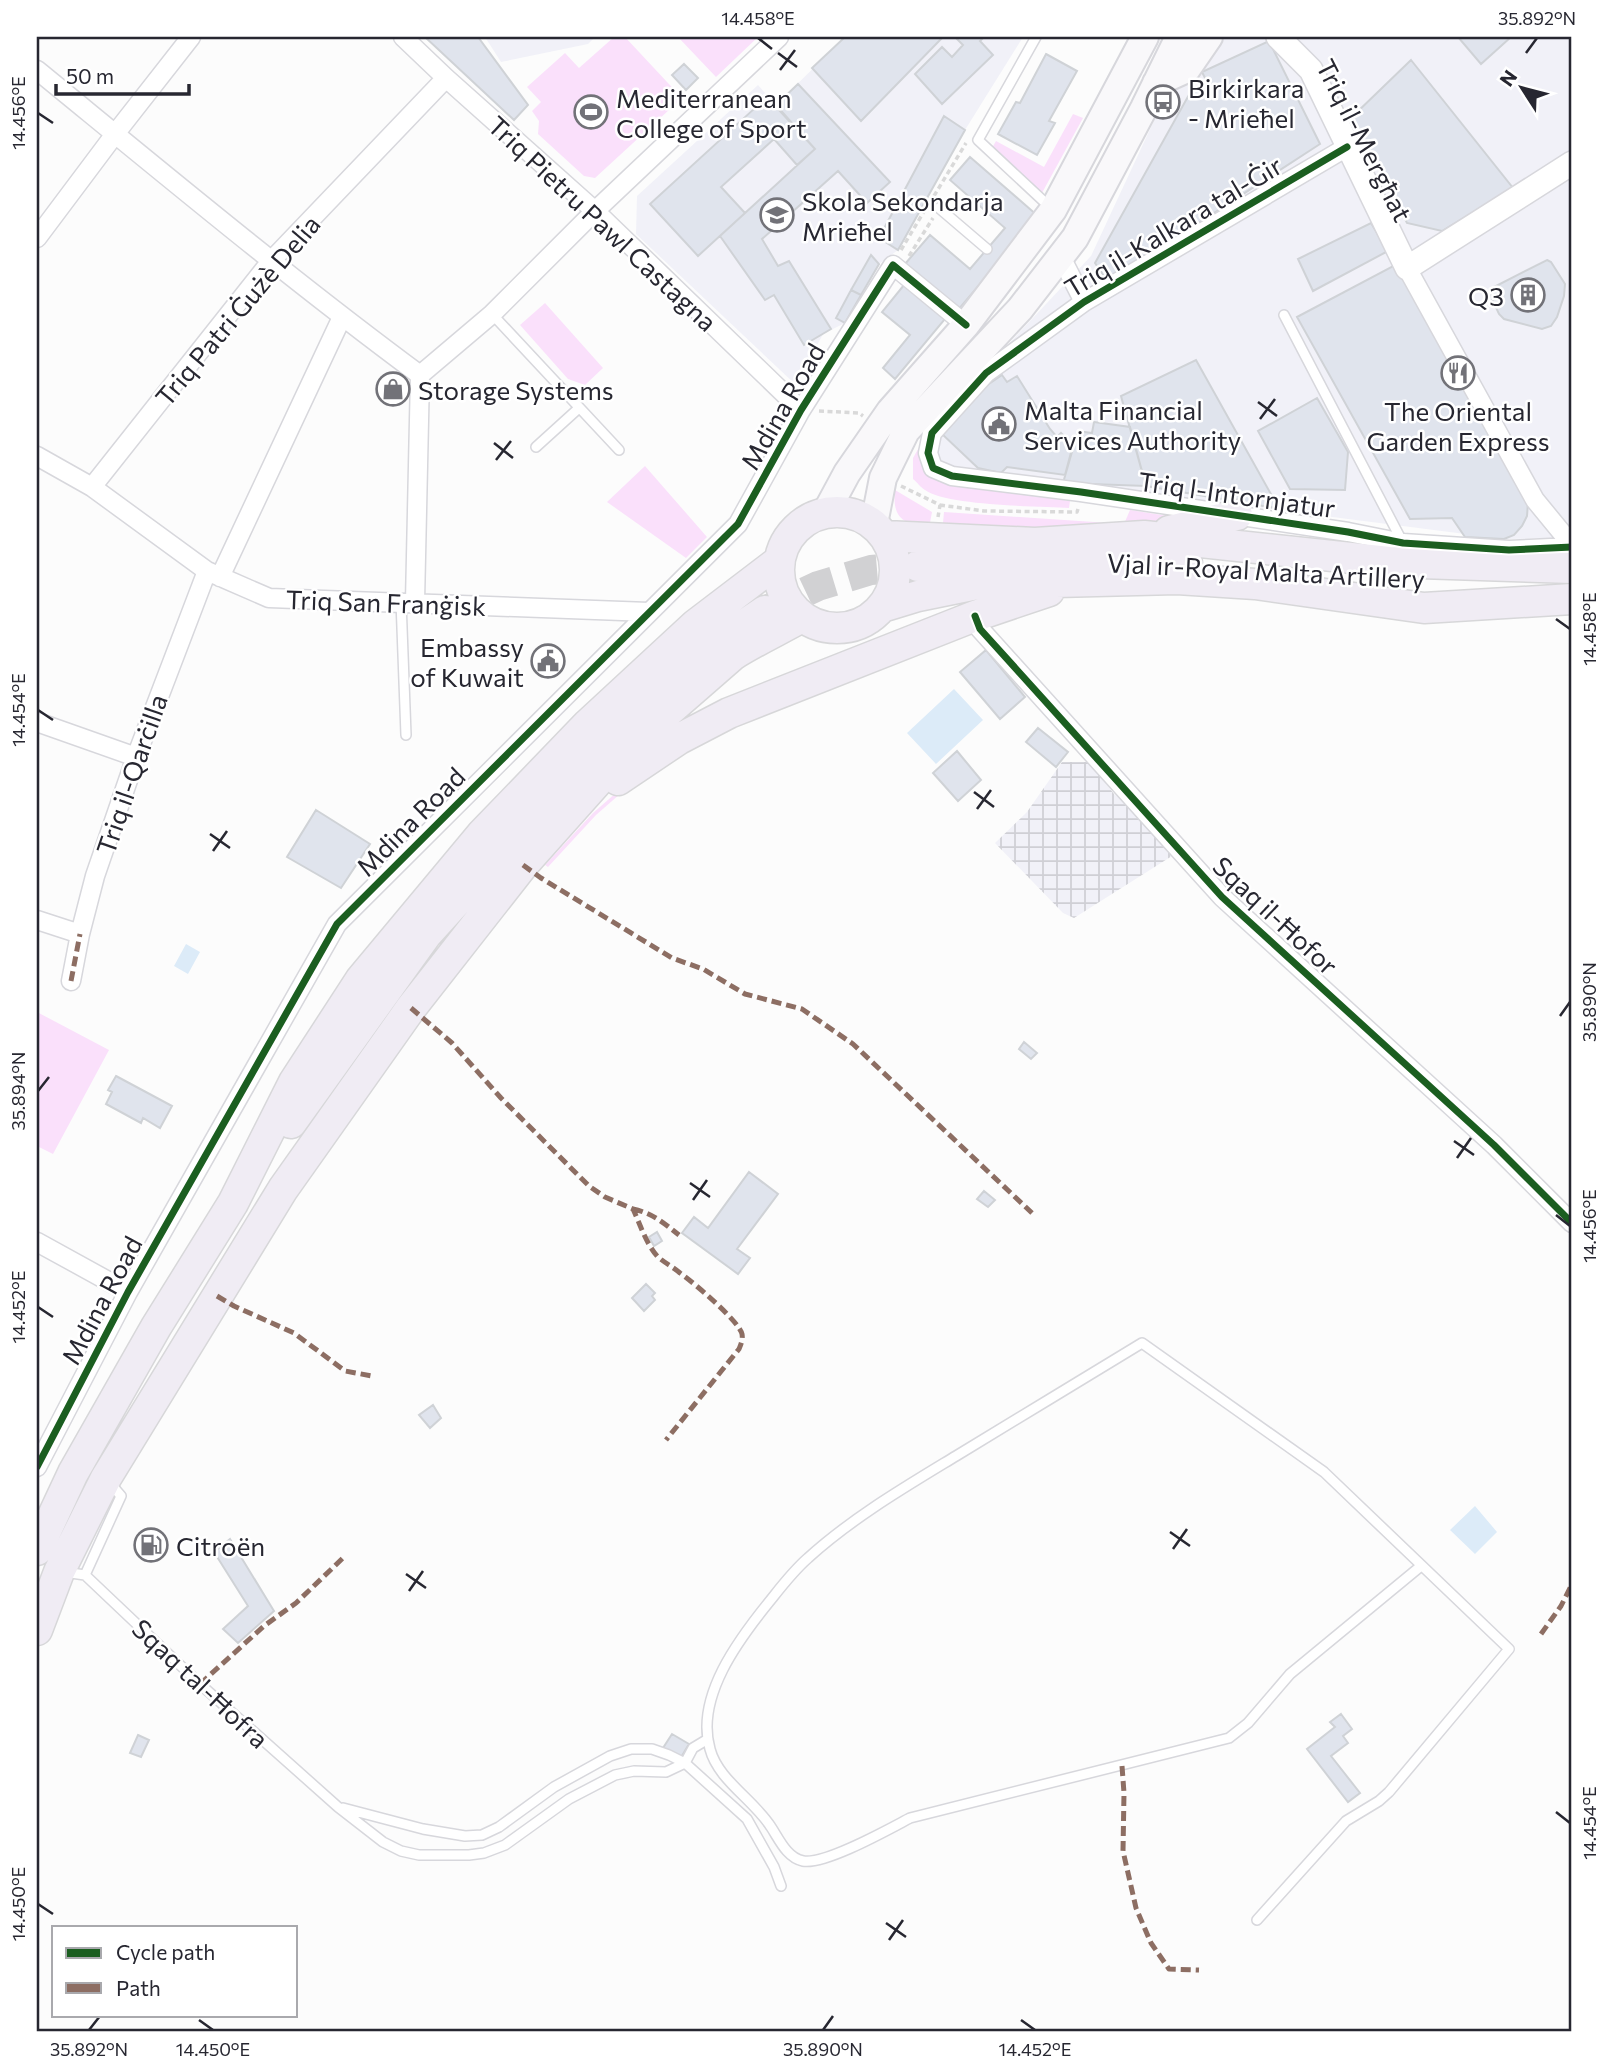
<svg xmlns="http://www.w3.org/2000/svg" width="1609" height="2069" viewBox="0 0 1609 2069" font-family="Commissioner,sans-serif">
  <defs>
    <pattern id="industrial-grid" width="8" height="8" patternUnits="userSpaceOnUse" patternTransform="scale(1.75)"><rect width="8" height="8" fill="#f1f1f8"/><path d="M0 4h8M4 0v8" fill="none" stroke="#cfcfd5"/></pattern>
  </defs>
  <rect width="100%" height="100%" fill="#fcfcfc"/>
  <path fill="#f1f1f8" d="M485 37H595L588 44 501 62Z
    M845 37H1023L965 130 898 250 879 264 845 323 823 334 796 385 636 234 637 196 758 85 776 105Z
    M1193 37H1267L1303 69 1403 281 1572 171V538L1504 539 948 468 936 461 938 419 1091 256Z
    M1292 37H1572V150L1411 251 1322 65Z"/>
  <path fill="url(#industrial-grid)" d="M1062 762H1089L1114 794 1130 806 1172 856 1074 918 1063 913 995 843 1027 812Z"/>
  <path fill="#fae0fb" d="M614 37H625L682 98 595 178 584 176 538 134 539 121 532 111 541 102 527 87 565 53 579 68Z
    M678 37H758L716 77Z
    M1073 114 1083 118 1042 193 992 148 996 141 1044 167Z
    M545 303 603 368 585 385 568 379 520 325Z
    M926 435 952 485 1070 501 1069 508C1039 506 946 506 925 490 921 488 917 482 913 479V458Z
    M645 466 707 537 686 558 607 502Z
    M895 490 932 512 929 528C903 524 892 518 895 490Z
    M1130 510 1168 516V521L1126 529 942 533 944 512 1124 524Z
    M617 792 620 794 596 815 548 867 545 865 593 813Z
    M37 1012 109 1050 53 1154 37 1146Z"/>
  <path fill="#dcebf8" d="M954 689 983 720 936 764 907 733Z
    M186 944 200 952 188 974 174 966Z
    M1475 1506 1497 1532 1475 1554 1450 1530Z"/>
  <path fill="#e0e4ed" stroke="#cfd2d6" stroke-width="2" d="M425 37H478L528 105 514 120Z
    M845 37H940L942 38 861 121 812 68Z
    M955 37H984L980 41 993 55 942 104 915 74 942 47 952 57 963 45Z
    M1458 37H1511L1481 64Z
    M1269 41 1320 144 1108 282 1095 263 1190 93 1208 84 1202 72Z
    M1046 54 1077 71 1049 121 1055 123 1037 155 998 134 1016 102 1020 103Z
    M1411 60 1513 188 1442 231 1407 223 1352 117Z
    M684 64 698 78 686 90 672 75Z
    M798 84 890 182 867 203 838 171 762 239 778 266 789 261 831 329 804 345 774 295 765 300 720 236 815 149 776 105Z
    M767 97 815 149 797 165 774 139 721 187 745 213 698 256 650 204Z
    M944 116 965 130 898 250 879 238Z
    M970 157 1038 216 958 310 905 264 930 235 970 269 1005 228 950 180Z
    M1371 223 1388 251 1313 291 1298 259Z
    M871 255 879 264 861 295 851 290Z
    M1547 260 1551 262 1565 284 1564 296 1557 317 1551 326 1542 329 1504 319 1499 314 1492 299 1491 294 1494 287Z
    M1397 264 1528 502 1527 516 1522 526 1514 535 1504 539 1465 537 1452 518 1410 519 1297 317Z
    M904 285 945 319 895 379 883 368 910 335 882 312Z
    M851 290 861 295 845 323 836 318Z
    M1196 360 1272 496 1281 509 1146 486 1121 396Z
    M1459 362 1467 378 1456 385 1448 369Z
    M1002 375 1007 382 1017 376 1050 429 1057 437 1061 433 1073 445 1065 475 1007 467 1001 473 978 468 942 434 983 388Z
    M1317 398 1348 452 1345 490 1290 489 1258 431Z
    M1094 422 1130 427 1146 486 1063 483 1078 431 1092 433Z
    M986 650 1025 697 1000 719 960 672Z
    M1038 728 1068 752 1056 767 1026 742Z
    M957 751 981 780 958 801 933 773Z
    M316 810 370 844 341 888 287 857Z
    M1024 1042 1037 1053 1031 1059 1019 1049Z
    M116 1076 172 1106 160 1128 143 1118 141 1123 106 1104 112 1092 108 1090Z
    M749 1172 778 1194 737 1249 750 1258 738 1274 682 1233 694 1217 708 1228Z
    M984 1191 995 1200 988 1207 977 1199Z
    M657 1232 662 1241 654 1246 649 1237Z
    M646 1284 655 1293 652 1296 655 1300 644 1311 632 1298Z
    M433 1405 441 1418 430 1428 419 1415Z
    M230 1539 274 1611 238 1643 223 1629 248 1606 214 1552Z
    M1341 1714 1352 1729 1343 1736 1348 1743 1331 1756 1360 1793 1348 1802 1307 1749 1335 1727 1330 1722Z
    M672 1734 689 1744 680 1759 663 1748Z
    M138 1735 149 1740 141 1757 130 1753Z"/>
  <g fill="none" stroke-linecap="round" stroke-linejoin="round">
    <path stroke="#d1d1d3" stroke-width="30" stroke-dasharray="30 15" stroke-linecap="butt" d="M765 611 818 586 871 570 918 566"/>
    <defs>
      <path id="service" d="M1036 37 978 140 1052 209
        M939 208 987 249
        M492 314 619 450
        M1284 315 1403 543
        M536 447 579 408
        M401 601 406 735
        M64 1572 85 1575 200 1684 338 1807 383 1842 401 1851 419 1855H469L484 1853 505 1845 569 1799 615 1775 634 1771 666 1772 685 1763 693 1748 708 1739
        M85 1575 121 1496 109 1482
        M343 1808 423 1829 465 1836 482 1835 499 1827 554 1787 610 1756 631 1749H652L669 1755 685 1763 747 1819 774 1867 781 1886
        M1257 1920 1346 1821 1379 1801 1389 1792 1509 1649 1324 1472 1142 1343C1080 1381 1018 1418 956 1456 905 1487 852 1518 808 1558 793 1571 781 1587 769 1602 739 1639 695 1697 710 1749 718 1780 754 1800 771 1827 779 1839 787 1858 803 1861 825 1865 889 1829 910 1818L1229 1738 1248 1723 1290 1674 1421 1566"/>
      <path id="minor" d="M403 37 446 78 595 211 801 410
        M37 70C163 173 289 278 420 375
        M1347 147 1084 302 986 373 932 433 928 453 933 468 952 476 1081 492 1348 532 1403 543 1509 550 1572 547
        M37 238 115 134 191 37
        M1061 257 1084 302
        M1407 268 1535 500 1572 545
        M420 375 492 314 595 211 779 37
        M37 456 92 487 207 571 269 598 649 612
        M92 487 271 261 446 78
        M220 577 342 317
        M415 602 420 375
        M975 616 980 629 1222 897 1494 1145 1572 1223
        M37 722 136 757
        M37 920 80 934
        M71 981 80 934 95 876 136 757 207 571
        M37 1242 128 1292
        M37 1467 128 1292 337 924 738 524 801 410 893 265 966 325"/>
      <path id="tertiary" d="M1278 37 1311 70 1407 268 1572 163"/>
      <path id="secondary" d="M1156 83 1187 69 1209 37
        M826 512 847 473 890 411 966 325 1053 210 1145 37
        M874 524 883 478 906 431 1020 309 1075 238 1144 108 1179 37"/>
      <path id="trunk" d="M779 570a58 58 0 1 1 116 0a58 58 0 1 1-116 0Z
        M1169 531 1237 515
        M885 536 1035 543 1144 536 1389 562 1572 568
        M918 566 1144 559 1187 563
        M882 607 918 596 977 584 1177 579 1255 584 1424 608 1572 599
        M618 780 679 739 729 713 975 616 1049 591
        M291 1123 426 935 565 782 665 685 708 649 765 611
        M37 1550 73 1473 156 1327 233 1203 294 1082 361 979 481 835 588 724 695 625 779 561
        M37 1630 59 1572 106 1478 283 1189 411 1008 523 865 606 772 647 730 733 655C755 641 779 630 802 617"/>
    </defs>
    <use href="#service" stroke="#d7d7dc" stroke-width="12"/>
    <use href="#minor" stroke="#d7d7dc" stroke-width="21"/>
    <use href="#tertiary" stroke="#d7d7dc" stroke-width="26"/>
    <use href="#secondary" stroke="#d7d7dc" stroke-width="30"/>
    <use href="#trunk" stroke="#d7d7d9" stroke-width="33"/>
    <path stroke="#d9d9d9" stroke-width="3.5" stroke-dasharray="5 3.5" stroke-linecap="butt" d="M934 196 966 143
      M901 250 926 208
      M909 256 933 218
      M819 411 859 413 863 416
      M901 486 940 505 938 517
      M940 505 984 511 1077 512 1078 509"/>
    <use href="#service" stroke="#fff" stroke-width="9"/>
    <use href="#minor" stroke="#fff" stroke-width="18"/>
    <use href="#tertiary" stroke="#fff" stroke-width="23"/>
    <use href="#secondary" stroke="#f9f8fa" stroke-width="26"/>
    <use href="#trunk" stroke="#f0ecf4" stroke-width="30"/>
    <path stroke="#8d6e63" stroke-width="5" stroke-dasharray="10 5" stroke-linecap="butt" d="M523 865 541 878 672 958 703 969 745 994 802 1009 853 1044 1032 1213
      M71 981 80 934
      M411 1008 452 1043 501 1098 589 1186 605 1197 633 1209C640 1224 646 1244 658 1257 665 1263 673 1267 680 1273 693 1282 739 1321 742 1334 743 1340 741 1344 739 1349L666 1440
      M633 1209C652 1213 664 1223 679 1235
      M217 1296 234 1306 294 1333 345 1371 372 1376
      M1541 1634 1561 1606 1572 1584
      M200 1684 264 1626 296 1603 344 1557
      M1122 1766 1124 1793 1123 1851 1136 1908 1151 1943 1169 1969 1199 1970"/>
    <defs>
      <path id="cycleway" d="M1347 147 1084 302 986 373 932 433 928 453 933 468 952 476 1081 492 1348 532 1403 543 1509 550 1572 547
        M975 616 980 629 1222 897 1494 1145 1572 1223
        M37 1467 128 1292 337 924 738 524 801 410 893 265 966 325"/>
    </defs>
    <use href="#cycleway" stroke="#fff" stroke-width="11"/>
    <use href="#cycleway" stroke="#1b5e20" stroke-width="7"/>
  </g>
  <path fill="none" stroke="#272731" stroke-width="2.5" d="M758 38 772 49M778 53 797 67M1526 53 1537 38M780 70 795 50M38 113 53 123M1258 402 1277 416M1260 419 1275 399M494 443 513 458M496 460 511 441M1556 619 1570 629M38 710 53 720M974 792 994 807M977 809 991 790M210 834 230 848M213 851 227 831M1560 1016 1570 1002M38 1091 49 1077M1454 1141 1474 1155M1457 1158 1471 1138M690 1183 710 1197M693 1200 707 1180M1556 1215 1570 1226M38 1307 53 1317M1170 1532 1190 1546M1173 1549 1187 1529M406 1574 426 1588M409 1591 423 1571M1556 1812 1570 1823M38 1904 53 1914M886 1923 906 1937M889 1940 903 1920M199 2020 213 2030M1021 2020 1035 2030M89 2030 100 2016M823 2030 833 2016"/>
  <defs>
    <symbol id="bus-ring" viewBox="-11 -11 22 22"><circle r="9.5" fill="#fff" stroke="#727278" stroke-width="1.5"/><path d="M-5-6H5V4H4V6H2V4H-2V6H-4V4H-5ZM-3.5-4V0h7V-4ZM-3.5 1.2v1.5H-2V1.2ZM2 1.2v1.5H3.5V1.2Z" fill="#727278"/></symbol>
    <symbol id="stadium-ring" viewBox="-11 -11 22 22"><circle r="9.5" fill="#fff" stroke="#727278" stroke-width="1.5"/><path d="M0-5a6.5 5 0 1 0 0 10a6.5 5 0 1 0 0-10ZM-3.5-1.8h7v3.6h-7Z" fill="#727278"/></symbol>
    <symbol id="school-ring" viewBox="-11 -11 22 22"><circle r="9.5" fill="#fff" stroke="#727278" stroke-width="1.5"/><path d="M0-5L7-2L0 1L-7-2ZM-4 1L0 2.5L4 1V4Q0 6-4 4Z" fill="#727278"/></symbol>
    <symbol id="building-ring" viewBox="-11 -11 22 22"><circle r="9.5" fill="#fff" stroke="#727278" stroke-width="1.5"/><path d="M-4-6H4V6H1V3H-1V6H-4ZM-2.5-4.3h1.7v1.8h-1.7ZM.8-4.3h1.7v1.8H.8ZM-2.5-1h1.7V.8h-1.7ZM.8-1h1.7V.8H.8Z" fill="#727278"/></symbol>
    <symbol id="restaurant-ring" viewBox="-11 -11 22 22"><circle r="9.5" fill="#fff" stroke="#727278" stroke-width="1.5"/><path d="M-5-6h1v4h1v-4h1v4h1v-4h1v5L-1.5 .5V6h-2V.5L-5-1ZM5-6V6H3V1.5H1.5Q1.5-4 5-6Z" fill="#727278"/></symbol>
    <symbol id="shop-ring" viewBox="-11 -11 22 22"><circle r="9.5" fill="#fff" stroke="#727278" stroke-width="1.5"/><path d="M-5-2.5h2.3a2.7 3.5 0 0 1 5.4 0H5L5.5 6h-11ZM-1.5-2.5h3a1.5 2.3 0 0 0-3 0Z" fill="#727278"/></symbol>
    <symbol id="civic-ring" viewBox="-11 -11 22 22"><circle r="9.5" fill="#fff" stroke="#727278" stroke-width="1.5"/><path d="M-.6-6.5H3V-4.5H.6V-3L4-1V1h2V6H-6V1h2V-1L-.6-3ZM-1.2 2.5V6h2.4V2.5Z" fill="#727278"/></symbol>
    <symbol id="fuel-ring" viewBox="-11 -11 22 22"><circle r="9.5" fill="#fff" stroke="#727278" stroke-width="1.5"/><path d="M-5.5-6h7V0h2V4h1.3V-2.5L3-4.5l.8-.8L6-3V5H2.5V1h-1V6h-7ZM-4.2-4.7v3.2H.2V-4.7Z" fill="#727278"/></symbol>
  </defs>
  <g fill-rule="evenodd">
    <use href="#bus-ring" x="1144" y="83" width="38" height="38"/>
    <use href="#stadium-ring" x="572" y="93" width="38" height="38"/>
    <use href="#school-ring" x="758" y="196" width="38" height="38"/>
    <use href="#building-ring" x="1509" y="276" width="38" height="38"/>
    <use href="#restaurant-ring" x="1439" y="354" width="38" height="38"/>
    <use href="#shop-ring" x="374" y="370" width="38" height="38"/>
    <use href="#civic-ring" x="980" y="405" width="38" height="38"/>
    <use href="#civic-ring" x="529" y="642" width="38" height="38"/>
    <use href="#fuel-ring" x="132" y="1526" width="38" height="38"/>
  </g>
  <g text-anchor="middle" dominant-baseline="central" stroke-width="5" stroke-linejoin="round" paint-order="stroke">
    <g font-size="26" fill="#272731" stroke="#fff" text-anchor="start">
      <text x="1188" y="87">Birkirkara<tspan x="1188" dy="30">- Mrieħel</tspan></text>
      <text x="616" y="97">Mediterranean<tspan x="616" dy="30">College of Sport</tspan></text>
      <text x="802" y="200">Skola Sekondarja<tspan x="802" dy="30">Mrieħel</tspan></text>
      <text x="1504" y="295" text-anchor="end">Q3</text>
      <text x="418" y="389">Storage Systems</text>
      <text x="1024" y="409">Malta Financial<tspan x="1024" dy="30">Services Authority</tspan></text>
      <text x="1458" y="410" text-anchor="middle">The Oriental<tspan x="1458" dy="30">Garden Express</tspan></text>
      <text x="524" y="646" text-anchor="end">Embassy<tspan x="524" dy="30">of Kuwait</tspan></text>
      <text x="176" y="1545">Citroën</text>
    </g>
    <g font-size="26" fill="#272731" stroke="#fff">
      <text transform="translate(1365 140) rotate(63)">Triq il-Mergħat</text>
      <text transform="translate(603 223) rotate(43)">Triq Pietru Pawl Castagna</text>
      <text transform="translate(1173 226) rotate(-31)">Triq il-Kalkara tal-Ġir</text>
      <text transform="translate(237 310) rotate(-50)">Triq Patri Ġużè Delia</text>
      <text transform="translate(782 406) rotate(-60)">Mdina Road</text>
      <text transform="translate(1237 494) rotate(8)">Triq l-Intornjatur</text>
      <text transform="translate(1266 570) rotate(3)">Vjal ir-Royal Malta Artillery</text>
      <text transform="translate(386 602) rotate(2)">Triq San Franġisk</text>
      <text transform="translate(131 774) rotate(-71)">Triq il-Qarċilla</text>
      <text transform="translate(410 821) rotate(-45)">Mdina Road</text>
      <text transform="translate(1276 915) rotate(43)">Sqaq il-Ħofor</text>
      <text transform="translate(101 1300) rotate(-62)">Mdina Road</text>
      <text transform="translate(201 1683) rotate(43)">Sqaq tal-Ħofra</text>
    </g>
  </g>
  <rect width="1609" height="2069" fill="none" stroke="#ffffff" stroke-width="77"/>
  <rect x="52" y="1926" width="245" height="91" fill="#ffffff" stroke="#a9a9ad" stroke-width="2"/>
  <rect x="66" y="1948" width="35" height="10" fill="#1b5e20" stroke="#a9a9ad" stroke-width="2"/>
  <text x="116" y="1960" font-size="21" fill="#272731">Cycle path</text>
  <rect x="66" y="1983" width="35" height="10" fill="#8d6e63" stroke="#a9a9ad" stroke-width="2"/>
  <text x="116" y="1996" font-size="21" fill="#272731">Path</text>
  <g transform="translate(1522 88) rotate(306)" stroke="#ffffff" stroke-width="5" paint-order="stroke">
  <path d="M0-5L12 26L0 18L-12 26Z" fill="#272731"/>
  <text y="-10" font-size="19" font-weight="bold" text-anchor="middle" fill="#272731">N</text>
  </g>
  <path d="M56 84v10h133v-10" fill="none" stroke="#272731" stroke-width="3.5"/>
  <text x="66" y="84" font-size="21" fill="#272731" stroke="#ffffff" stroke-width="5" paint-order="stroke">50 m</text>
  <rect x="38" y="38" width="1532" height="1992" fill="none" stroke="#272731" stroke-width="2.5"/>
  <g font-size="18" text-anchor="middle" fill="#272731">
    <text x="758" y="25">14.458°E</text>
    <text x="1537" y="25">35.892°N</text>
    <text transform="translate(19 113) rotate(-90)" y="6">14.456°E</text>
    <text transform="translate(1590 629) rotate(-90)" y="6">14.458°E</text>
    <text transform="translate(19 710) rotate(-90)" y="6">14.454°E</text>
    <text transform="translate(1590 1002) rotate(-90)" y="6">35.890°N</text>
    <text transform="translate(19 1091) rotate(-90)" y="6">35.894°N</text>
    <text transform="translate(1590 1226) rotate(-90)" y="6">14.456°E</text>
    <text transform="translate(19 1307) rotate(-90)" y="6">14.452°E</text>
    <text transform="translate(1590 1823) rotate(-90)" y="6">14.454°E</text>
    <text transform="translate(19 1904) rotate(-90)" y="6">14.450°E</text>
    <text x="89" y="2056">35.892°N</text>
    <text x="213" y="2056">14.450°E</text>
    <text x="823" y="2056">35.890°N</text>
    <text x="1035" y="2056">14.452°E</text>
  </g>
</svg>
